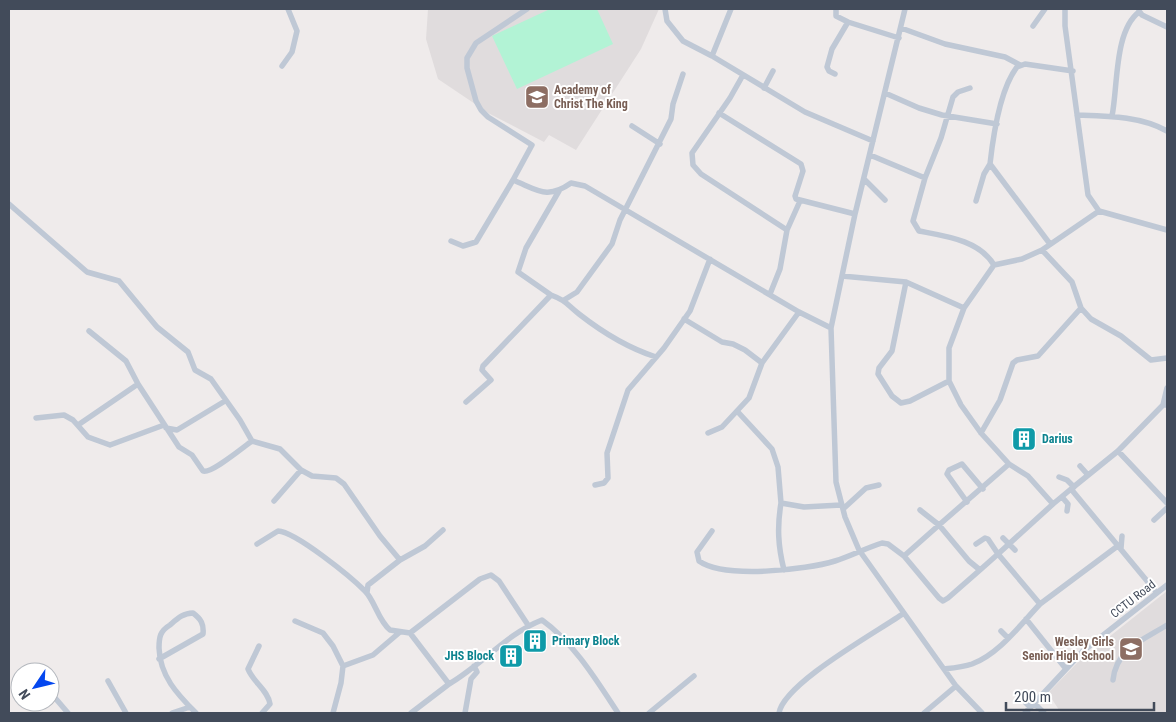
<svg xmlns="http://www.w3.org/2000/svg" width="1176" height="722" viewBox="0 0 1176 722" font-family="'Roboto Condensed',sans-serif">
  <rect width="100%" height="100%" fill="#efebeb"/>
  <path fill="#e0dcdd" d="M428 9H659L641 49 576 150 549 135 544 142 490 114 438 79 426 39Z
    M1167 591V713H1061L1048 693 1080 660Z"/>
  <path fill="#b2f3d5" d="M550 9H597L613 44 517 89 492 36Z"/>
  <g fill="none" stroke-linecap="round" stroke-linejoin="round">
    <path stroke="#bfc8d5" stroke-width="5.5" d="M527 9 476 43 467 58V68L476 101 481 110 488 117 532 145 513 180C538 190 547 200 571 183L585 186 799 312 831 328
      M665 9 667 21 683 41 712 56 805 112 873 141
      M836 9V16L848 22 899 38
      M905 9 855 214 831 328 836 482 845 517 859 550 956 686 982 713
      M1065 9V26L1088 195 1099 211 1167 230
      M1139 11 1142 15 1167 27
      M1033 26 1045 9
      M901 28 945 44 1005 57 1020 65
      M712 56 731 9
      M282 66 292 52 297 31 288 9
      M835 74 829 71 827 67 832 49 848 22
      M743 75 730 98 692 153 693 165 701 174 787 230
      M764 88 773 71
      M970 88 958 92 953 97 941 138 925 178 913 221 919 231C945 236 979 240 994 265
      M885 93 919 108 942 115 997 124
      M719 113 801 164 803 171 795 196 796 199 855 214
      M1077 115C1107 116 1141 116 1167 131
      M1112 116C1118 87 1114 31 1139 12
      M632 126 660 144
      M870 155 925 178
      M864 179 885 200
      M976 201 984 174 990 164
      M9 204 87 272 119 281 157 327 188 352 195 370 211 379 240 420 252 441 280 449 301 470 312 476 336 478 344 484 380 536 400 560 368 585 367 592
      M451 241 463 246 476 242 513 180
      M1050 244 990 164C993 137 1000 89 1017 67L1025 64 1073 71
      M842 276 906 282 964 308 994 265 1022 259 1042 250 1099 211
      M906 282 892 351 879 368 878 374 892 396 901 403 910 401 949 381
      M770 294 780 269 787 230 800 201
      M551 295 518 272 526 248 559 191
      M564 300 577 292 612 244 620 220 671 119 673 104 683 74
      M964 308 949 348V381L961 405 981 433 1009 464 1028 476 1053 504 1071 489
      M1081 308 1091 319 1121 336 1151 360 1167 358
      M684 319 722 342 733 344 745 350 762 363
      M89 331 126 361 138 384 179 447 192 455 203 471C211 474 242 448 252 441
      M466 402 491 380 482 370 483 366 551 295C567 301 566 304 579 314 602 332 628 348 656 357
      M1163 405 1167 388
      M737 411 772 449 778 467 781 503 804 507 841 505
      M36 418 64 415 73 420 88 437 110 445 164 425
      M78 425 138 384
      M166 428 177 430 225 401
      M708 433 722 427 749 398 762 363 799 312
      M981 433 1000 400 1013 363 1017 360 1038 356 1081 308 1072 282 1042 250
      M1118 451 1167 503
      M1080 466 1088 475
      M1059 477 1067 480 1074 487
      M595 485 604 483 608 478 607 453 628 390 664 348 690 311 710 259
      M1062 497 1068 504 1067 511
      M274 501 301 470
      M967 502 947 474 949 470 962 464 983 489
      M781 503C777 527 778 546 784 570
      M1053 504 998 554 1040 604 1119 545
      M843 509 866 488 879 485
      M920 510 939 525 904 556 939 598 943 601 948 598 980 570
      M1154 520 1167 508
      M712 531 697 552 699 561C724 579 806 570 835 561 851 556 866 548 882 543L888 544 904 556
      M1003 538 1015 550
      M257 544 278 531C296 532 351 577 365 591 375 601 378 620 390 630L410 633 449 684C482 665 506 634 542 620 574 643 597 681 618 713
      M976 544 985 538 988 539 998 554 980 570 969 561 939 525 1009 464
      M1121 548 1122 536
      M400 560 425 546 443 530
      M1157 593 1071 489 1118 451 1163 405H1167
      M1026 619 1066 669
      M295 621 323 633 333 646 343 666 341 683 333 713
      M1001 631 1008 638
      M410 633 480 579 491 575 499 581 528 625
      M259 646 248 669C253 682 268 690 270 704L262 713
      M159 659 203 634C204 624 201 619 193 613 183 613 177 619 170 625 160 631 159 637 159 648 160 676 177 694 196 713
      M343 666 373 655 400 632
      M944 669C953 668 963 667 972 664 999 654 1020 625 1040 604
      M1113 680C1116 649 1143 640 1167 625
      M108 681 126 713
      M50 692 68 713
      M1019 696 1030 707
      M1034 703 1044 713
      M172 713 190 707
      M411 713 449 684
      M465 713 471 679 477 672 474 666
      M649 713 694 676
      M779 713C784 683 877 632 904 613
      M924 713 956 686
      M1025 713 1083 651 1167 585"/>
  </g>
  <defs>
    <symbol id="school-square" viewBox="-11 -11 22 22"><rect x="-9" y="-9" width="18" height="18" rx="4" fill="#8d6e63" stroke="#fff"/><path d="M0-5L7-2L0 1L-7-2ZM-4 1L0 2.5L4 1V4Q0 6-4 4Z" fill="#fff"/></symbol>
    <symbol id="building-square" viewBox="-11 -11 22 22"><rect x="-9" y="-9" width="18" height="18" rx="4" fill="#0f9aa8" stroke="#fff"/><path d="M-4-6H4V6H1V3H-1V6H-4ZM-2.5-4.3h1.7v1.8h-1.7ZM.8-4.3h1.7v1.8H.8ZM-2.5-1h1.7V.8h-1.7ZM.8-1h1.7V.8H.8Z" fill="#fff"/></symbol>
  </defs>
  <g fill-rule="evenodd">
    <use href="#school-square" x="523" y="83" width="28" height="28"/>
    <use href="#building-square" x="1010" y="425" width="28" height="28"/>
    <use href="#building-square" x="521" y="627" width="28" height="28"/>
    <use href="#school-square" x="1117" y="635" width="28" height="28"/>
    <use href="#building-square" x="497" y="642" width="28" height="28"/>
  </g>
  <g text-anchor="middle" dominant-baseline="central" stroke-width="4" stroke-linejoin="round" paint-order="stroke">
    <g font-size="12" font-weight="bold" fill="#785e54" stroke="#fff" text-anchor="start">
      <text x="554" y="90">Academy of<tspan x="554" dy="14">Christ The King</tspan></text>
      <text x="1114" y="642" text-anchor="end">Wesley Girls<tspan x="1114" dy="14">Senior High School</tspan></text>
    </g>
    <g font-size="12" font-weight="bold" fill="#0d838f" stroke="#fff" text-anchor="start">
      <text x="1042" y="439">Darius</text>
      <text x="552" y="641">Primary Block</text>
      <text x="494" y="656" text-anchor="end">JHS Block</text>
    </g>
    <g font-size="12" fill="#424b5a" stroke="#fff">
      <text transform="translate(1133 599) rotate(-38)">CCTU Road</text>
    </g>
  </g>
  <rect width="1176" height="722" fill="none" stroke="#424b5a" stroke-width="20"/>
  <g transform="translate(35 687) rotate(235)"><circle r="24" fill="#ffffff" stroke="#b3b7bd"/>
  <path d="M0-4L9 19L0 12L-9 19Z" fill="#0447ef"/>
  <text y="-8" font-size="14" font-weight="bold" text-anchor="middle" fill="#424b5a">N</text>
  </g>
  <path d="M1006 702v8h148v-8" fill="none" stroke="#424b5a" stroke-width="2.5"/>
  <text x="1014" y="702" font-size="15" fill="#424b5a" stroke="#ffffff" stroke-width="4" paint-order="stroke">200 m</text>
</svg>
